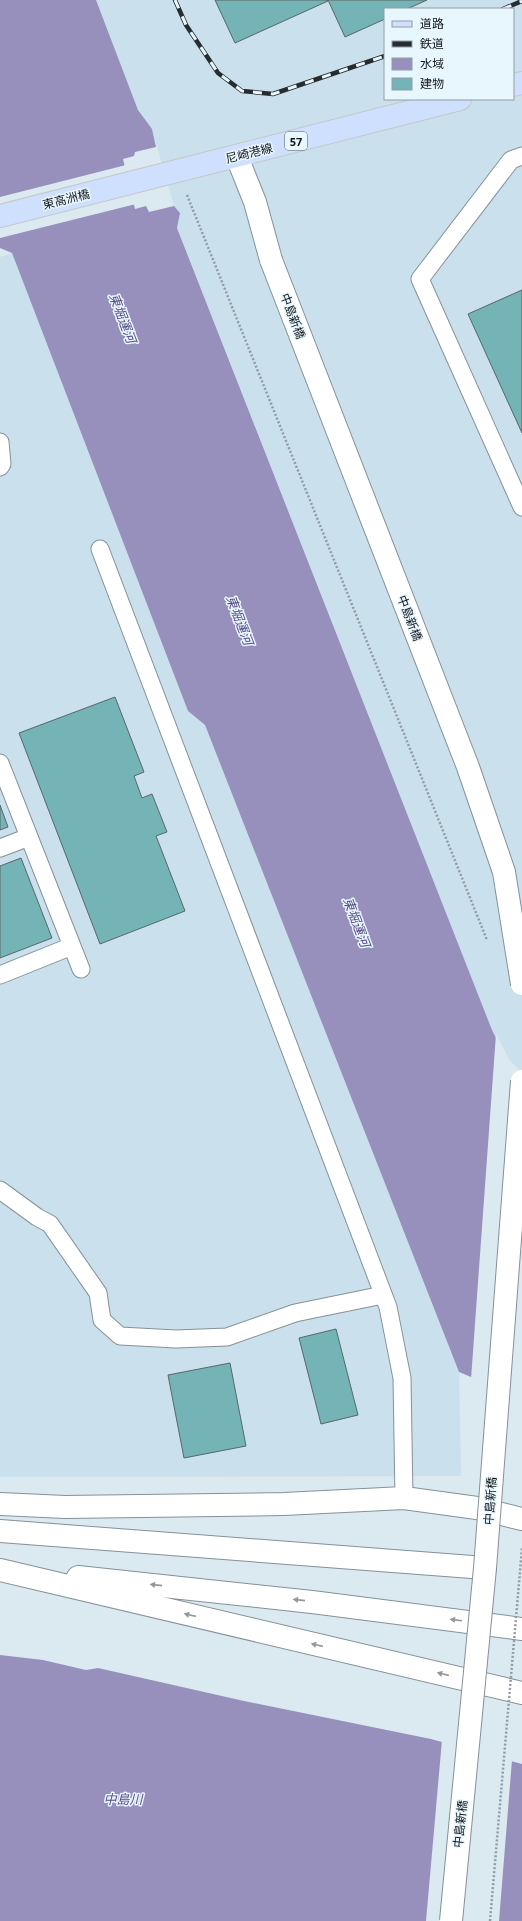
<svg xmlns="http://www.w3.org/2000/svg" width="522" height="1921" viewBox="0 0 522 1921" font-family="'Open Sans','Noto Sans JP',sans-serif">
  <rect width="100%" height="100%" fill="#dbe9f0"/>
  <path fill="#cae0ec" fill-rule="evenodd" d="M96 0H522V1072L517 1071 507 1060 492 1030 177 227 180 213 174 206 152 129 138 110ZM385 9H513V99H385Z
    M12 253 188 711 205 725 459 1372 461 1476 0 1477V257Z"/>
  <path fill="#9790bc" d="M0 0H96L138 110 152 129 156 147 135 152 134 156 123 159 135 209 146 206 149 212 174 206 180 213 177 228 492 1030 507 1060 522 1398 459 1372 205 725 188 711 12 253 0 248Z
    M0 1655 43 1660 86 1670 98 1668 244 1701 431 1739 522 1764V1921H0Z"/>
  <path fill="#dbe9f0" d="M126 165 136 204 0 238V197Z
    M496 1034 509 1059 518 1069 522 1070V1400L471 1379Z
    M442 1740 512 1760 499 1921H426Z"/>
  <path fill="#74b3b6" stroke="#586767" d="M215 0H327L328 1 235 43Z
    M328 0H427L407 9H385V19L345 37Z
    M522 290V433L468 314Z
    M115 697 144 772 134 776 142 798 152 794 167 832 156 836 185 911 100 944 19 733Z
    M0 805 8 827 0 830Z
    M21 858 52 938 0 958V866Z
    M336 1329 358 1415 321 1424 299 1338Z
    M230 1363 246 1446 184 1458 168 1375Z"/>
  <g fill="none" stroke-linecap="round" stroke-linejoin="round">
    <defs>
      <path id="service" d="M522 156 511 160 420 279 522 507
        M0 442 2 464 0 467
        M100 549 388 1307 402 1378 404 1498
        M0 763 81 969
        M0 848 29 837
        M0 975 72 946
        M0 1190 37 1217 50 1224 98 1293 102 1320 120 1336 176 1339 227 1337 295 1313 383 1295"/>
      <path id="minor" d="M0 1504 65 1507 284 1504 404 1498 477 1508 522 1519
        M0 1570 522 1693
        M78 1577 312 1602 522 1629"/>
      <path id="tertiary" d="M237 157 255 202 271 260
        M0 1531 485 1568"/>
      <path id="primary" d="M513 85 522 83
        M0 216 460 99"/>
    </defs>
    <use href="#service" stroke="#849298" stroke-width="19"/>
    <use href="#minor" stroke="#849298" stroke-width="24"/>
    <use href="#tertiary" stroke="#849298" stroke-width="24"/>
    <use href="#primary" stroke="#c6c7c8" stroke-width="24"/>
    <path stroke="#929ca2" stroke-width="2.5" stroke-dasharray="2 2" stroke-linecap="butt" d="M187 195 487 940"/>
    <use href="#service" stroke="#fff" stroke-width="17"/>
    <use href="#minor" stroke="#fff" stroke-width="22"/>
    <use href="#tertiary" stroke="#fff" stroke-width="22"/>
    <use href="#primary" stroke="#cfe0fe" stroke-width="22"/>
    <defs>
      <path id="rail" d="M175 0 186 25 218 73 242 91 273 94 385 56
        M503 9 522 1"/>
    </defs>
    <use href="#rail" stroke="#272c30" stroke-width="4.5"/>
    <use href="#rail" stroke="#e8f6fe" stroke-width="3" stroke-dasharray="9" stroke-linecap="butt"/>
    <defs>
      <path id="tertiary-bridge" d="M271 260 468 767 504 872 522 984
        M451 1921 485 1568 522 1081"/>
    </defs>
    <use href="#tertiary-bridge" stroke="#849298" stroke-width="24" stroke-linecap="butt"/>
    <path stroke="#929ca2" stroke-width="2.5" stroke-dasharray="2 2" stroke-linecap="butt" d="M490 1921 522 1548"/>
    <use href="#tertiary-bridge" stroke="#fff" stroke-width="22"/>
  </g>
  <defs><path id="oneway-solid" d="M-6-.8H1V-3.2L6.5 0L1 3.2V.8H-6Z"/></defs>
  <g fill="#959798">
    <use href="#oneway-solid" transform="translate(156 1585) rotate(-174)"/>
    <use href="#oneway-solid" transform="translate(299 1600) rotate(-174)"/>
    <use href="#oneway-solid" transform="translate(190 1615) rotate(-167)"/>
    <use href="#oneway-solid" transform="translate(456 1620) rotate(-173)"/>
    <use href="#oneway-solid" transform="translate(317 1645) rotate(-167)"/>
    <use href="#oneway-solid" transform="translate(443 1674) rotate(-167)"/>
  </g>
  <g text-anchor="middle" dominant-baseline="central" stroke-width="3" stroke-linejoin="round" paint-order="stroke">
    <rect fill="#e8f6fe" stroke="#535a5e" stroke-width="1" x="285" y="132" width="22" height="18" rx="3"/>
    <g font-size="11" font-weight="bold" fill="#13171a">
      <text x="296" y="141">57</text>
    </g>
    <g font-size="12" fill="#13171a" stroke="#e8f6fe">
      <text transform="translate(249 153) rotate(-14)">尼崎港線</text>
      <text transform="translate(66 199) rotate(-14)">東高洲橋</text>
      <text transform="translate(293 316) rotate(69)">中島新橋</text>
      <text transform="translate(410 618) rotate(69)">中島新橋</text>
      <text transform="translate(490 1501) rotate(-86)">中島新橋</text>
      <text transform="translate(460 1824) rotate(-84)">中島新橋</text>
    </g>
    <g font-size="13" font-style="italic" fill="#594c87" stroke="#e8f6fe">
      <text transform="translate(123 318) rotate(69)">東堀運河</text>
      <text transform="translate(240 620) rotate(69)">東堀運河</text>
      <text transform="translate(357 922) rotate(69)">東堀運河</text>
      <text x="123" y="1799">中島川</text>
    </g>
  </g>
  <rect x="384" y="8" width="130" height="92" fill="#e8f6fe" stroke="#939da3"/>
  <rect x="392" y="21" width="20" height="6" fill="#cfe0fe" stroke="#939da3"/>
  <text x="420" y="28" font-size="12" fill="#13171a">道路</text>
  <rect x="392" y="41" width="20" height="6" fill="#272c30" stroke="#939da3"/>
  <text x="420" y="48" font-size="12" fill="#13171a">鉄道</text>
  <rect x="392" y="58" width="20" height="12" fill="#9790bc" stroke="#939da3"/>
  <text x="420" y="68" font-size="12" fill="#13171a">水域</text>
  <rect x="392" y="78" width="20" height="12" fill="#74b3b6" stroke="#939da3"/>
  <text x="420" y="88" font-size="12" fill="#13171a">建物</text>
</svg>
